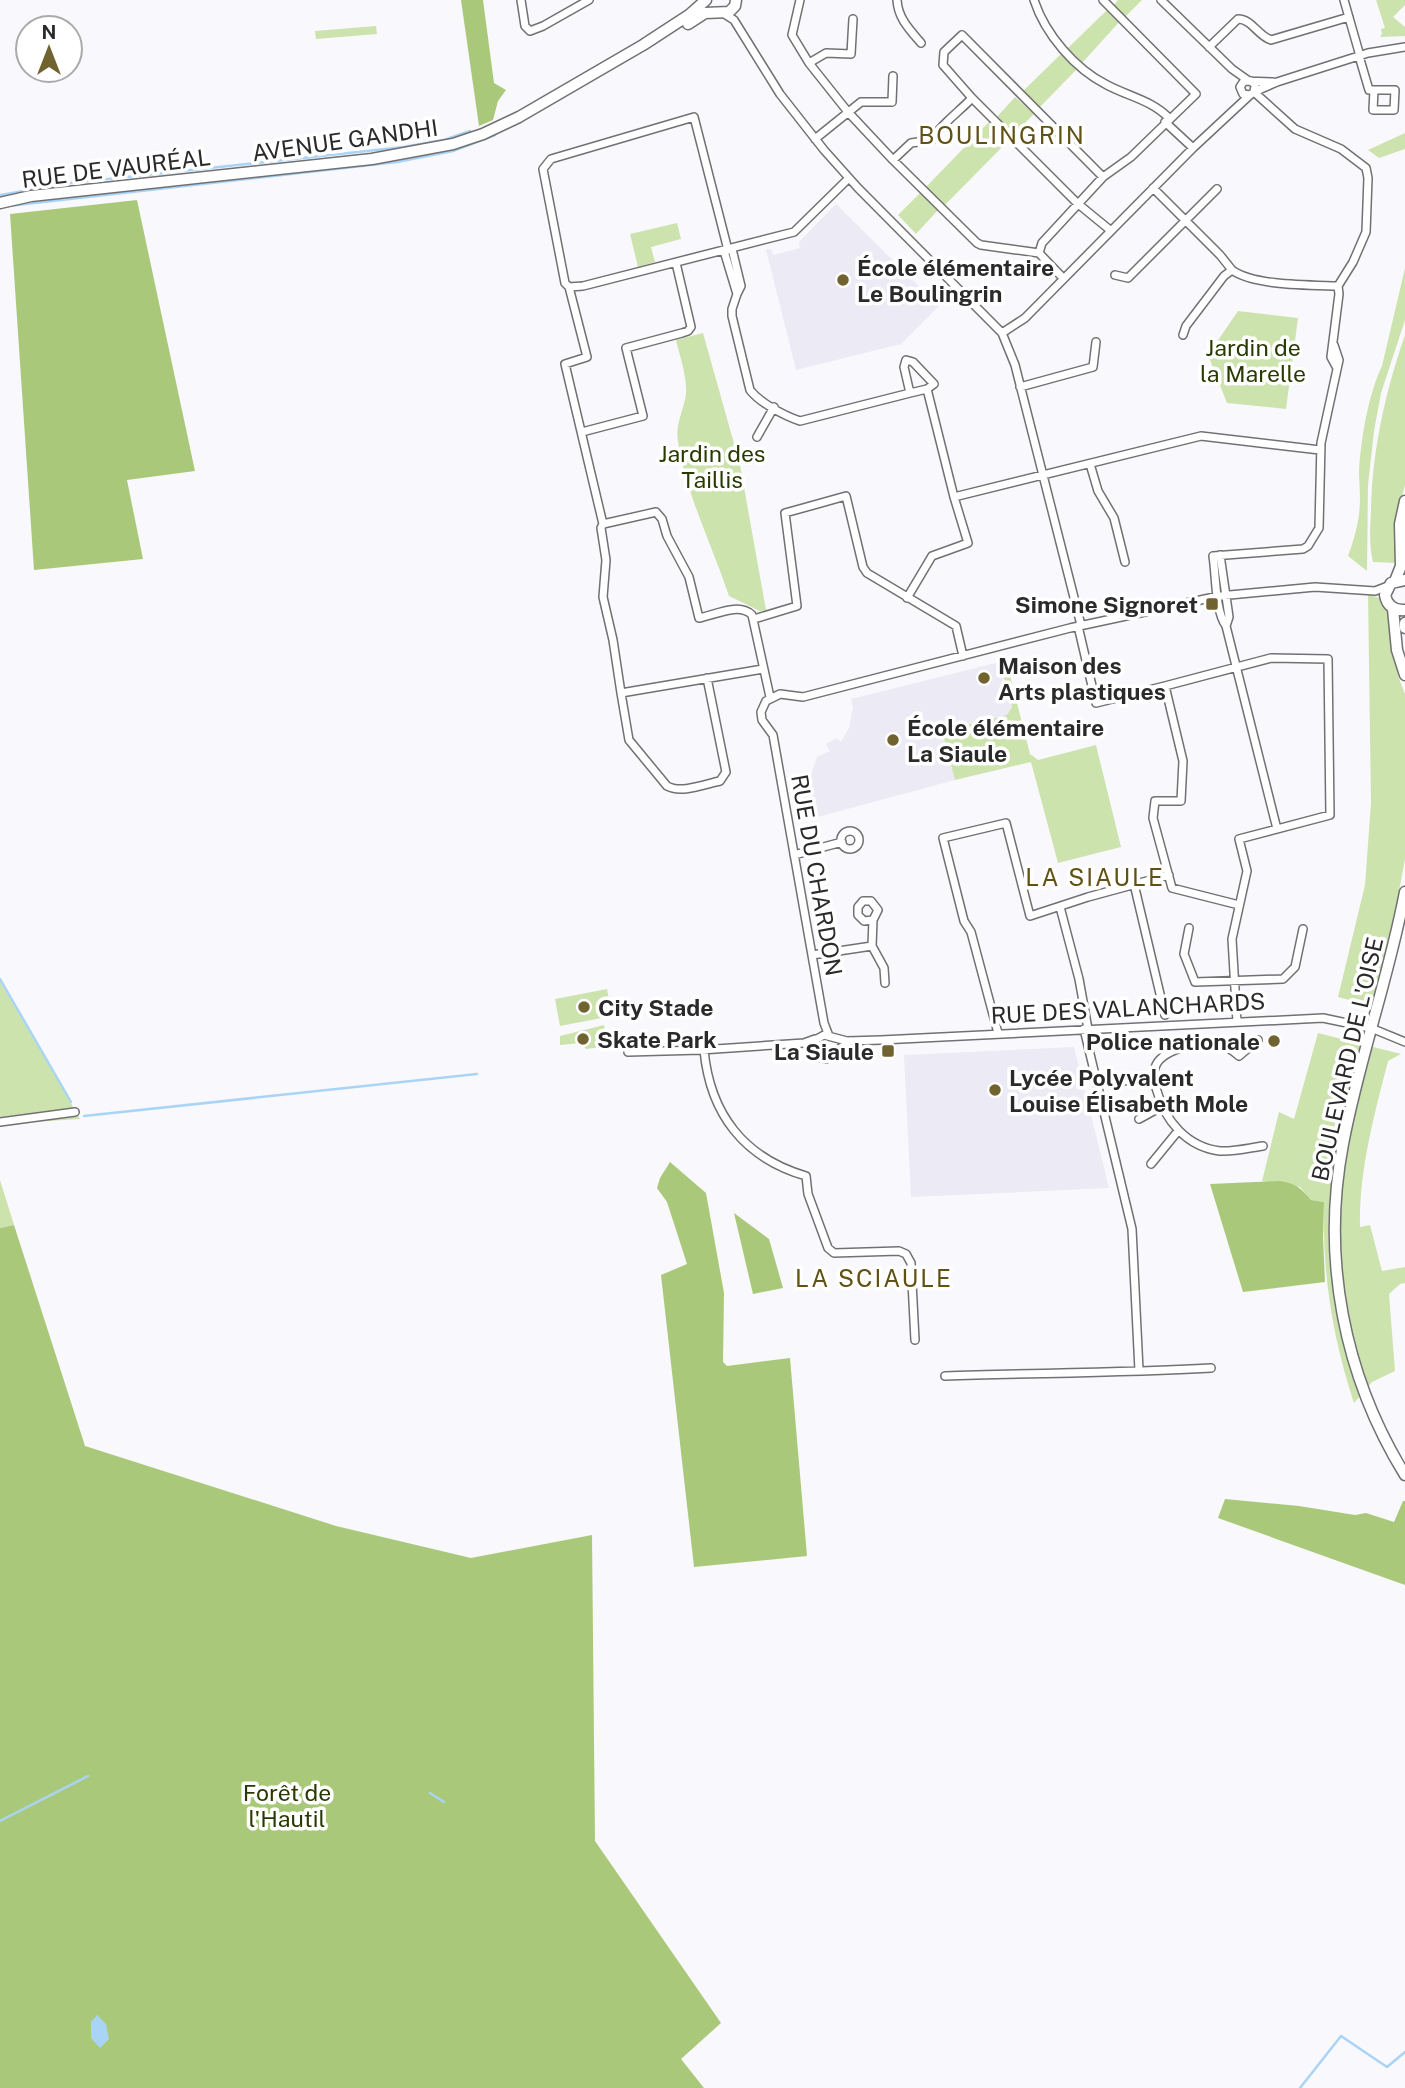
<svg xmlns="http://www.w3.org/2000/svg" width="1405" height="2088" viewBox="0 0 1405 2088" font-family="'Public Sans',sans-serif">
  <rect width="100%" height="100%" fill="#f9f8fc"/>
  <path fill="#ebeaf5" d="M836 204 939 306 901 344 796 370 766 250 771 249 773 255 800 248 799 242Z
    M1000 662 1012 707 1007 715 942 731 955 780 799 822 798 815 817 757 830 751 826 744 837 738 841 742 849 728 853 708 851 699Z
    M1074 1047 1109 1188 911 1197 904 1055Z"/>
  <path fill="#cde3ad" d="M1118 0H1142L1124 18 1113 6Z
    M1376 0H1405V5L1393 17 1405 27V36L1380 37 1382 34 1381 29 1385 28Z
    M1108 9 1121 20 1082 63 1067 49Z
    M376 26 377 34 316 39 315 31Z
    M1062 53 1078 68 1039 108 1023 91Z
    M1015 97 1034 114 1013 135 996 118Z
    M989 122 1009 140 944 206 926 187Z
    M1405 133V149L1379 158 1368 150Z
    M921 192 939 209 916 234 898 215Z
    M677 223 681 239 651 247 655 262 638 267 630 234Z
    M1405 268V320L1381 393 1374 431 1368 485 1367 571 1348 556C1355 537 1360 519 1360 498 1360 489 1359 480 1359 471 1361 439 1368 395 1382 366Z
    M1238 311 1298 318 1286 409 1227 403 1208 355Z
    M703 333 740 465 766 610 760 611 729 596C712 545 686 494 678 441 675 424 684 410 686 394 687 376 680 357 676 340Z
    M1405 335V485L1400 504 1398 563 1373 562C1369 546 1370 528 1371 512 1372 451 1385 393 1405 335Z
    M1368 594 1379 598 1392 617 1398 676 1405 694V859L1396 907 1372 1006 1338 997 1365 885 1371 803Z
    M1006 660 1030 754 1038 760 1096 745 1121 847 1058 863 1031 762 955 780 942 731 1007 715 1012 707 1000 662Z
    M0 981 80 1119 0 1124Z
    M607 989 612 1016 560 1026 555 999Z
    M604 1025 607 1042 602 1047 586 1049 581 1043 560 1045V1036Z
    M1318 1033 1401 1054 1388 1061C1374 1116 1359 1170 1360 1227L1370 1225 1382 1271 1405 1267V1283L1400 1284 1389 1294 1395 1371 1372 1382 1354 1403C1332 1336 1322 1272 1324 1202L1311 1200 1300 1187 1262 1181 1279 1112 1294 1119Z
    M0 1180 14 1225 0 1228Z"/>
  <path fill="#aac87a" d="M461 0H483L494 83 506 90 498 101 493 120 479 126Z
    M137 200 195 471 127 480 143 559 34 570 10 214Z
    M670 1162 706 1193 724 1293 723 1362 727 1366 790 1358 807 1556 694 1567 661 1275 687 1264 667 1202 657 1188 660 1178Z
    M1280 1181C1295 1183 1301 1188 1311 1200L1324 1202 1323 1237 1325 1282 1243 1292 1210 1184Z
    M734 1213 769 1239 783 1288 753 1294Z
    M14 1225 85 1446 336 1526 471 1558 592 1535 595 1841 721 2023 681 2059 704 2088H0V1228Z
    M1225 1499 1299 1506 1355 1515 1366 1513 1394 1522 1403 1501H1405V1585L1218 1518Z"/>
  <path fill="#a9d4f6" d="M97 2015 106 2024 109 2039 100 2048 91 2038V2022Z"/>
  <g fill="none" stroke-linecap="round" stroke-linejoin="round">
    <path stroke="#a9d4f6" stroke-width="2.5" d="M0 195 71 183 404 147 444 140 470 131
      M8 206 397 162 453 151 495 135
      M0 979 71 1102
      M84 1116 477 1074
      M430 1793 444 1802
      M0 1821 88 1776
      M1300 2088 1341 2036 1387 2067 1405 2052"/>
    <defs>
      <path id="street" d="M521 0 525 26 530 31 543 26 589 0
        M800 0 792 35 809 63 848 112 893 160 977 243 981 245 1039 253 1063 278
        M897 0C898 18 909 29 921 43
        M1034 0C1045 34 1075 69 1107 85 1130 97 1151 100 1169 118
        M1161 0 1232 69 1249 81
        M1344 0 1360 56
        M723 13 734 20 780 94 824 150 858 188 1002 333 1015 365 1081 625
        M1209 47 1238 19C1252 19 1258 36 1271 40L1349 17
        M1359 56 1369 90H1374
        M809 63 826 53 851 54 853 19
        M1251 81 1255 85 1254 92 1250 95 1243 94 1240 87 1244 81 1273 82
        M1374 90H1395L1394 110H1373Z
        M1165 122 1193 148
        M815 139 861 102H892L893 76
        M893 160 911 143 932 140C938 127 961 110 972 98
        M1103 177 962 35 944 52 943 65 972 98 1077 203 1110 230
        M1153 188 1220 255 1232 270
        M728 250 694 117 551 159 543 169 565 283 569 287 587 357 565 364 603 524 601 528 606 560 603 597 613 640 621 693 763 669
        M724 251 737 294 741 286 732 249
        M1039 253 1042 243 1103 177 1131 157 1196 94 1103 0
        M1115 275 1128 278 1217 189
        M569 287 583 286 794 232 849 178
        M737 294 732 309V316L750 390C760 403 785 416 800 421L910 393 904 367 906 360 913 362 934 384 927 389 910 393
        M1002 333 1025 318 1193 148 1250 95
        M1183 335 1186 326 1224 276 1232 270C1254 286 1310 285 1338 286
        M1337 368 1331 357 1339 294 1338 286 1353 262 1366 232 1368 178 1366 168 1341 149 1295 129 1254 92 1277 82 1368 53 1405 47
        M1020 387 1093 367 1096 342
        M582 432 643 416 626 348 682 333 688 331 691 327 676 263
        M757 437 774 407
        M1090 464 1098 491 1114 518 1125 562
        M954 497 1201 436 1320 450
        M603 524 656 512 662 519 667 536 689 577 699 618C715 615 739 602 752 615L770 697
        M1220 555 1229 617 1226 626C1215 611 1216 575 1213 556L1303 549 1308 546 1319 528 1321 443 1339 360 1334 345
        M907 598 932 556 968 543 954 497 927 389
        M754 619 797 606 785 513 846 496 863 567 867 573 956 626 963 656
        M1078 626 1096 703 1165 686 1183 761 1181 801H1155L1153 818 1172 888 1239 905
        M1226 626 1277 829
        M1165 686 1271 658 1328 659 1330 815 1239 839 1247 871 1232 939 1237 1022
        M621 693 629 740 667 786C681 794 705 784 720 781L726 772 707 678
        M841 840a9 9 0 1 1 18 0a9 9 0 1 1-18 0Z
        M794 855 842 842
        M1134 884 1165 1015
        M1060 907 1079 979 1088 1029
        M1189 928 1184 954 1195 982 1283 979 1295 967 1303 929
        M872 946 873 920 878 910 871 901H863L858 907V915L864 921 873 920
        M812 955 872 946 884 968 885 983
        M1084 1029 1132 1229 1139 1370
        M998 1033 971 932 964 921 943 838 1006 823 1030 916 1088 897 1169 875
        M829 1036 824 1023 773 735 762 720 761 712 766 701 780 694 803 697 1070 628 1219 596 1315 587 1375 591 1388 586
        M1258 1040 1239 1056C1233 1051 1227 1046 1220 1044 1205 1040 1164 1048 1156 1065 1152 1073 1154 1083 1157 1091 1165 1121 1187 1147 1220 1151 1233 1152 1249 1148 1263 1146
        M850 1041 826 1059 818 1057 813 1051 815 1040 824 1035 847 1041 881 1040 1323 1018 1371 1028 1405 1042
        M704 1050C710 1114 744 1158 806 1176L808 1194 828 1248 834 1253 899 1251 906 1254 911 1263 915 1340
        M628 1052 701 1050 804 1043 815 1039
        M1114 1081 1154 1080
        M1139 1119 1161 1107
        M0 1122 75 1112
        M1151 1164 1178 1131
        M945 1376C1034 1373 1122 1373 1211 1368"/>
      <path id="secondary" d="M688 24 705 13 729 12 735 6 736 0
        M0 203 31 196 372 159 453 144 483 134 519 117 643 45 689 15 706 0
        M1405 580 1391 583 1385 595C1387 606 1394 611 1405 610
        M1395 581 1401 566 1400 524 1405 501
        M1393 609 1397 650 1405 675
        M1405 623V628
        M1405 892C1389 977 1359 1059 1343 1144 1321 1259 1344 1376 1405 1475"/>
    </defs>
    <use href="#street" stroke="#717174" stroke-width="10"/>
    <use href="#secondary" stroke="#717174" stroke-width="13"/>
    <use href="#street" stroke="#fff" stroke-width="7"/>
    <use href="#secondary" stroke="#fff" stroke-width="10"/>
  </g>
  <g fill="#716330" stroke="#fff" stroke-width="2.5">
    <circle cx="843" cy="280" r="7"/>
    <rect x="1205" y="597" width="14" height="14" rx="3.5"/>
    <circle cx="984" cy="678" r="7"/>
    <circle cx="893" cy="740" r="7"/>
    <circle cx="584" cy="1007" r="7"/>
    <circle cx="583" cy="1039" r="7"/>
    <circle cx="1274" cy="1041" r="7"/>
    <rect x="881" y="1044" width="14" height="14" rx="3.5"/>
    <circle cx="995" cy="1090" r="7"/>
  </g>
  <g text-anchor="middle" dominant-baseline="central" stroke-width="7" stroke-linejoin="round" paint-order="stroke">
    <g font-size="23" fill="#2a2a2b" stroke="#fff">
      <text transform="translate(345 140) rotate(-8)">AVENUE GANDHI</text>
      <text transform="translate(116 168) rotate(-7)">RUE DE VAURÉAL</text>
      <text transform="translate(817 875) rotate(80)">RUE DU CHARDON</text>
      <text transform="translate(1128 1008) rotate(-3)">RUE DES VALANCHARDS</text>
      <text transform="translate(1347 1059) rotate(-77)">BOULEVARD DE L'OISE</text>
    </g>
    <g font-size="23" font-weight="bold" fill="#2a2a2b" stroke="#fff" text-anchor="start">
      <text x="857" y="267">École élémentaire<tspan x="857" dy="26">Le Boulingrin</tspan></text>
      <text x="1198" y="604" text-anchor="end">Simone Signoret</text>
      <text x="998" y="665">Maison des<tspan x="998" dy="26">Arts plastiques</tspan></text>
      <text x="907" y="727">École élémentaire<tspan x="907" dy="26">La Siaule</tspan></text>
      <text x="598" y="1007">City Stade</text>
      <text x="597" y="1039">Skate Park</text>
      <text x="1260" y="1041" text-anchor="end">Police nationale</text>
      <text x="874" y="1051" text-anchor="end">La Siaule</text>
      <text x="1009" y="1077">Lycée Polyvalent<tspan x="1009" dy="26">Louise Élisabeth Mole</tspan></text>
    </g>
    <g font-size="23" fill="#293a00" stroke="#fff">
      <text x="1253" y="347">Jardin de<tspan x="1253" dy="26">la Marelle</tspan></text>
      <text x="712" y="453">Jardin des<tspan x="712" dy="26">Taillis</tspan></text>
      <text x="287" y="1792">Forêt de<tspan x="287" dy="26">l'Hautil</tspan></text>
    </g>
    <g font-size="24" letter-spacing="2" fill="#615114" stroke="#fff">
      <text x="1002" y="135">BOULINGRIN</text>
      <text x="1095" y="877">LA SIAULE</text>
      <text x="874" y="1278">LA SCIAULE</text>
    </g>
  </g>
  <g transform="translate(49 49)"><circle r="33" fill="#ffffff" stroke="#aaaaaa" stroke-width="2"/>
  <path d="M0-5L12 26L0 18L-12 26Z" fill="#716330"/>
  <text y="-10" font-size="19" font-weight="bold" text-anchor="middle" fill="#2a2a2b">N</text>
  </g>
</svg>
